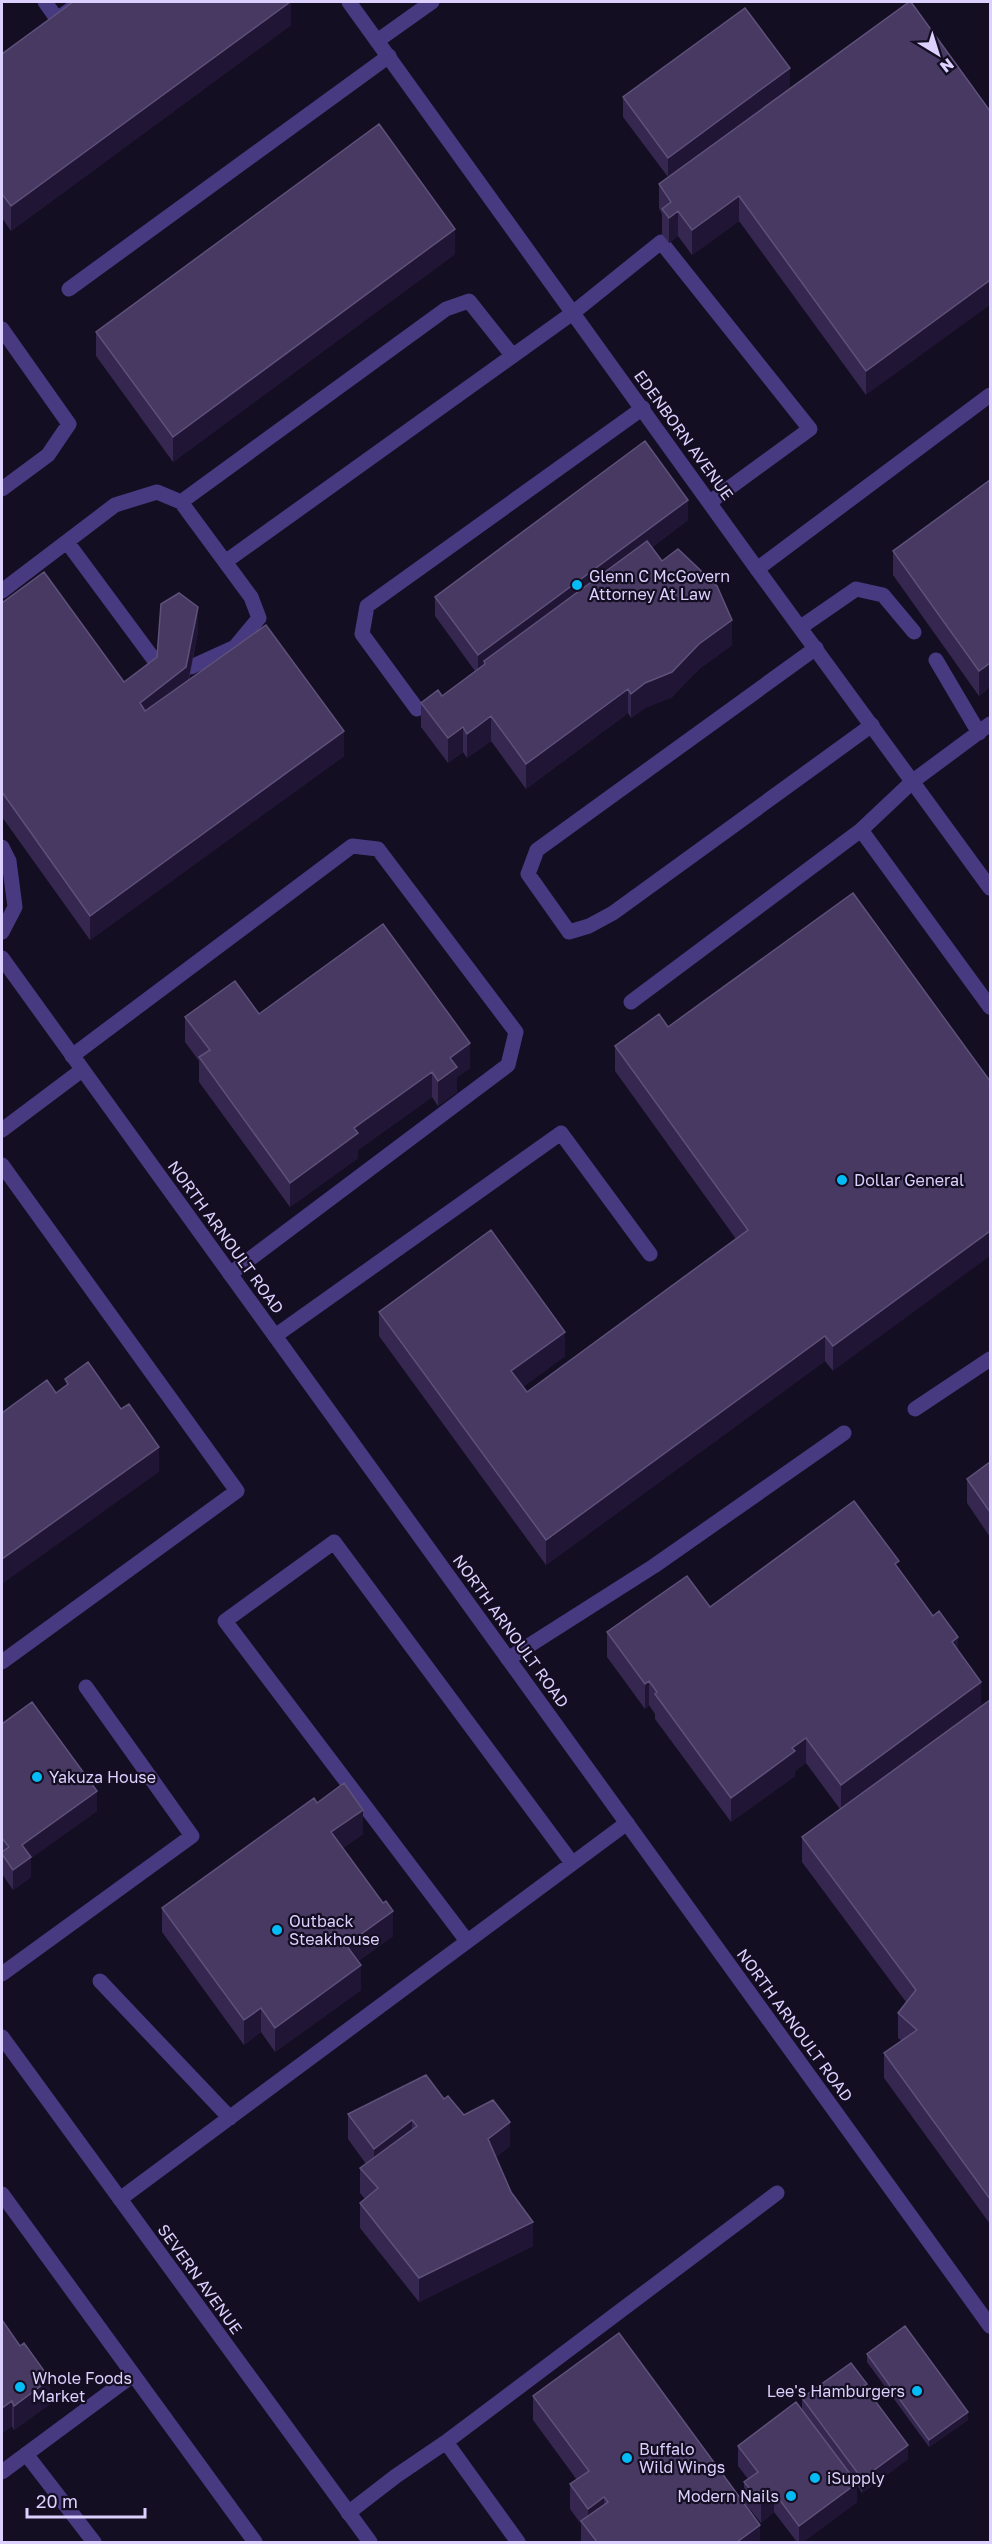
<svg xmlns="http://www.w3.org/2000/svg" width="992" height="2544" viewBox="0 0 992 2544" font-family="'Golos Text',sans-serif">
  <rect width="100%" height="100%" fill="#140e22"/>
  <g fill="none" stroke-linecap="round" stroke-linejoin="round">
    <path stroke="#473a80" stroke-width="15" d="M45 2 57 19 81 2
      M377 41 432 2
      M69 289 389 56
      M2 329 69 424 48 455 2 489
      M181 502 446 309 469 301 512 355
      M67 542 158 665
      M225 562 574 312 661 242 810 429 710 502
      M757 569 990 395
      M2 591 115 505 157 492 181 502 251 597 259 618 235 647 191 667
      M801 627 856 589 883 595 914 632
      M816 648 537 850 528 874 569 932 589 926 613 913 872 725
      M936 660 979 733
      M417 709 362 634 367 606 643 408
      M990 724 913 781 861 830 990 1007
      M2 847 9 861 15 907 2 932
      M631 1002 861 830
      M72 1056 352 846 378 849 516 1032 508 1065 230 1274
      M2 1130 82 1070
      M2 1165 237 1491 2 1662
      M275 1336 561 1133 650 1254
      M915 1409 990 1359
      M508 1659 654 1566 844 1433
      M467 1941 225 1621 334 1542 572 1863
      M2 1974 192 1836 86 1687
      M100 1981 230 2118
      M120 2199 627 1823
      M26 2454 94 2542
      M2 2472 133 2375
      M348 2513 396 2476 446 2442
      M518 2542 446 2442 777 2193"/>
    <path stroke="#473a80" stroke-width="15" d="M349 2 757 569 990 888
      M2 958 990 2326"/>
    <path stroke="#473a80" stroke-width="15" d="M2 2037 370 2542
      M2 2194 255 2542"/>
  </g>
  <path fill="#35274f" d="M291 2V25L11 231 2 218V54Z
    M909 2 866 395 739 221 692 255 678 236 669 243 662 234V214L659 208V184L668 177 623 117V97L790 88Z
    M455 254 173 462 96 356V332Z
    M990 480V687L979 696 893 575V551Z
    M688 520 652 547 662 561 732 645 699 669 672 697 645 708 631 718 628 713 526 789 491 741 467 758 463 752 448 763 421 727V703L442 696 475 671 435 616V597Z
    M2 603 124 682 157 657 198 631 189 680 344 756 90 940 2 817Z
    M853 893 833 1371 825 1361 546 1565 379 1336V1312L565 1356 523 1387 527 1392 736 1239 615 1071V1046L668 1027Z
    M259 1014 470 1068 457 1077V1092L438 1106 432 1097 358 1150V1158L290 1207 199 1082V1061L185 1042V1017Z
    M990 1462V1537L967 1503V1479Z
    M899 1569 958 1652 981 1707 990 1700V2224L884 2078V2053L902 2041 898 2038V2013L906 2002 802 1862V1837L840 1809 806 1763 795 1771V1776L731 1822 655 1719V1714L649 1705 645 1709 607 1657V1632L710 1607Z
    M2 1724 97 1811 31 1858V1877L13 1890 2 1874Z
    M317 1803 363 1834 343 1848 393 1936 358 1961 361 1990 275 2052 261 2032 244 2045 162 1932V1908Z
    M444 2099 464 2115 510 2146 496 2157 533 2246 419 2302 360 2228V2203L365 2199 360 2193V2168L366 2164 348 2139V2114Z
    M2 2320 50 2404 14 2430 12 2426 2 2433Z
    M867 2354 968 2420 929 2447 867 2362Z
    M867 2390 908 2459 862 2493 857 2485V2502L803 2542H797L774 2512 761 2523 744 2502V2482L748 2479 738 2466V2446L802 2411V2398Z
    M533 2396 760 2542H581V2524L570 2509V2484L577 2480 533 2420Z"/>
  <path fill="#201535" d="M290 2H291V25L11 231V206Z
    M790 68V88L668 178V158Z
    M739 196V221L692 255V230Z
    M678 211V236L669 243V218Z
    M455 229V254L173 462V437Z
    M990 280V305L866 395V371Z
    M688 500V520L485 670V664L484 661V670L478 675V655Z
    M198 607V631L186 691 140 727V703Z
    M732 620V645L699 669 672 697 645 708 631 718V694Z
    M990 663V687L979 696V671Z
    M628 689V713L526 789V764Z
    M491 716V741L467 758V734Z
    M463 727V752L448 763V738Z
    M344 731V756L90 940V916Z
    M470 1043V1068L457 1077V1092L438 1106V1081L450 1058Z
    M432 1072V1097L358 1150V1158L290 1207V1183L354 1128Z
    M990 1231V1256L833 1371V1346Z
    M565 1332V1356L511 1396V1371Z
    M825 1336V1361L546 1565V1540Z
    M159 1447V1472L2 1584V1559Z
    M958 1637V1662L952 1642Z
    M649 1681V1705L645 1709V1684Z
    M981 1682V1707L841 1810V1785Z
    M806 1738V1763L795 1771V1776L731 1822V1798L792 1748Z
    M97 1791V1811L31 1858V1877L13 1890V1870L22 1845Z
    M363 1810V1834L331 1856V1832Z
    M393 1911V1936L346 1969V1945Z
    M361 1965V1990L275 2052V2028Z
    M261 2008V2032L244 2045V2020Z
    M412 2120V2145L374 2174V2149Z
    M510 2122V2146L488 2164V2139Z
    M533 2222V2246L419 2302V2278Z
    M50 2379V2404L14 2430V2406Z
    M12 2401V2426L2 2433V2408Z
    M968 2412V2420L929 2447V2440Z
    M908 2445V2459L862 2493V2479Z
    M857 2483V2502L803 2542H799V2526Z
    M774 2492V2512L761 2523V2503Z
    M604 2497V2522L588 2530V2509Z
    M760 2525V2542H737Z"/>
  <path fill="#473962" stroke="#5e517a" stroke-width="1.5" d="M73 2H290L11 206 2 194V54Z
    M909 2H911L990 111V280L866 371 739 196 692 230 678 211 669 218 662 209 671 202 659 184Z
    M745 8 790 68 668 158 623 97Z
    M379 124 455 229 173 437 96 332Z
    M645 441 688 500 478 655 435 597Z
    M990 480V663L979 671 893 551Z
    M647 541 662 561 678 549 717 586 732 620 699 644 672 672 645 683 631 694 628 689 526 764 491 716 467 734 463 727 448 738 421 703 438 690 442 696 485 664 484 661Z
    M44 572 124 682 157 657 161 604 179 593 198 607 186 667 140 703 145 711 266 625 344 731 90 916 2 792V603Z
    M853 893 990 1081V1231L833 1346 825 1336 546 1540 379 1312 491 1230 565 1332 511 1371 527 1392 748 1230 615 1046 659 1014 668 1027Z
    M383 924 470 1043 450 1058 457 1067 438 1081 432 1072 354 1128 358 1133 290 1183 199 1057 210 1050 185 1017 235 981 259 1014Z
    M88 1362 121 1409 129 1404 159 1447 2 1559V1413L47 1380 56 1393 68 1384 65 1379Z
    M990 1462V1512L967 1479Z
    M854 1501 899 1561 895 1564 933 1616 939 1611 958 1637 952 1642 981 1682 841 1785 806 1738 792 1748 795 1751 731 1798 655 1694 657 1692 649 1681 645 1684 607 1632 687 1576 710 1607Z
    M990 1700V2199L884 2053 917 2030 898 2013 916 1990 802 1837Z
    M32 1702 97 1791 22 1845 31 1857 13 1870 2 1854V1852L9 1847 2 1838V1724Z
    M344 1783 363 1810 331 1832 383 1903 386 1901 393 1911 346 1945 361 1965 275 2028 261 2008 244 2020 162 1908 314 1798 317 1803Z
    M426 2075 444 2099 448 2096 464 2115 493 2100 510 2122 488 2139 511 2192 533 2222 419 2278 360 2203 378 2188 360 2168 417 2126 412 2120 374 2149 348 2114Z
    M2 2320 20 2346 24 2343 50 2379 14 2406 12 2401 2 2408Z
    M905 2326 968 2412 929 2440 867 2354Z
    M619 2333 760 2525 737 2542H597L581 2521 608 2502 604 2497 588 2509 570 2484 589 2471 533 2396Z
    M851 2363 867 2384 864 2386 908 2445 862 2479 802 2398Z
    M796 2402 857 2483 799 2526 774 2492 761 2503 744 2482 758 2472 738 2446Z"/>
  <g fill="#05bbf5" stroke="#140e22" stroke-width="2">
    <circle cx="577" cy="585" r="6"/>
    <circle cx="842" cy="1180" r="6"/>
    <circle cx="37" cy="1777" r="6"/>
    <circle cx="277" cy="1930" r="6"/>
    <circle cx="20" cy="2387" r="6"/>
    <circle cx="917" cy="2391" r="6"/>
    <circle cx="627" cy="2458" r="6"/>
    <circle cx="815" cy="2478" r="6"/>
    <circle cx="791" cy="2496" r="6"/>
  </g>
  <g text-anchor="middle" dominant-baseline="central" stroke-width="4.5" stroke-linejoin="round" paint-order="stroke">
    <g font-size="16" fill="#dcd0fe" stroke="#140e22">
      <text transform="translate(684 435) rotate(54)">EDENBORN AVENUE</text>
      <text transform="translate(226 1237) rotate(54)">NORTH ARNOULT ROAD</text>
      <text transform="translate(511 1631) rotate(54)">NORTH ARNOULT ROAD</text>
      <text transform="translate(795 2025) rotate(54)">NORTH ARNOULT ROAD</text>
      <text transform="translate(200 2279) rotate(54)">SEVERN AVENUE</text>
    </g>
    <g font-size="16" fill="#dcd0fe" stroke="#140e22" text-anchor="start">
      <text x="589" y="576">Glenn C McGovern<tspan x="589" dy="18">Attorney At Law</tspan></text>
      <text x="854" y="1180">Dollar General</text>
      <text x="49" y="1777">Yakuza House</text>
      <text x="289" y="1921">Outback<tspan x="289" dy="18">Steakhouse</tspan></text>
      <text x="32" y="2378">Whole Foods<tspan x="32" dy="18">Market</tspan></text>
      <text x="905" y="2391" text-anchor="end">Lee's Hamburgers</text>
      <text x="639" y="2449">Buffalo<tspan x="639" dy="18">Wild Wings</tspan></text>
      <text x="827" y="2478">iSupply</text>
      <text x="779" y="2496" text-anchor="end">Modern Nails</text>
    </g>
  </g>
  <rect width="992" height="2544" fill="none" stroke="#dcd0fe" stroke-width="6"/>
  <g transform="translate(938 54) rotate(142)" stroke="#140e22" stroke-width="4.5" paint-order="stroke">
  <path d="M0-4.5L10 22L0 15L-10 22Z" fill="#dcd0fe"/>
  <text y="-9" font-size="16" font-weight="bold" text-anchor="middle" fill="#dcd0fe">N</text>
  </g>
  <path d="M27 2508v9h118v-9" fill="none" stroke="#dcd0fe" stroke-width="3"/>
  <text x="36" y="2508" font-size="18" fill="#dcd0fe" stroke="#140e22" stroke-width="4.5" paint-order="stroke">20 m</text>
</svg>
